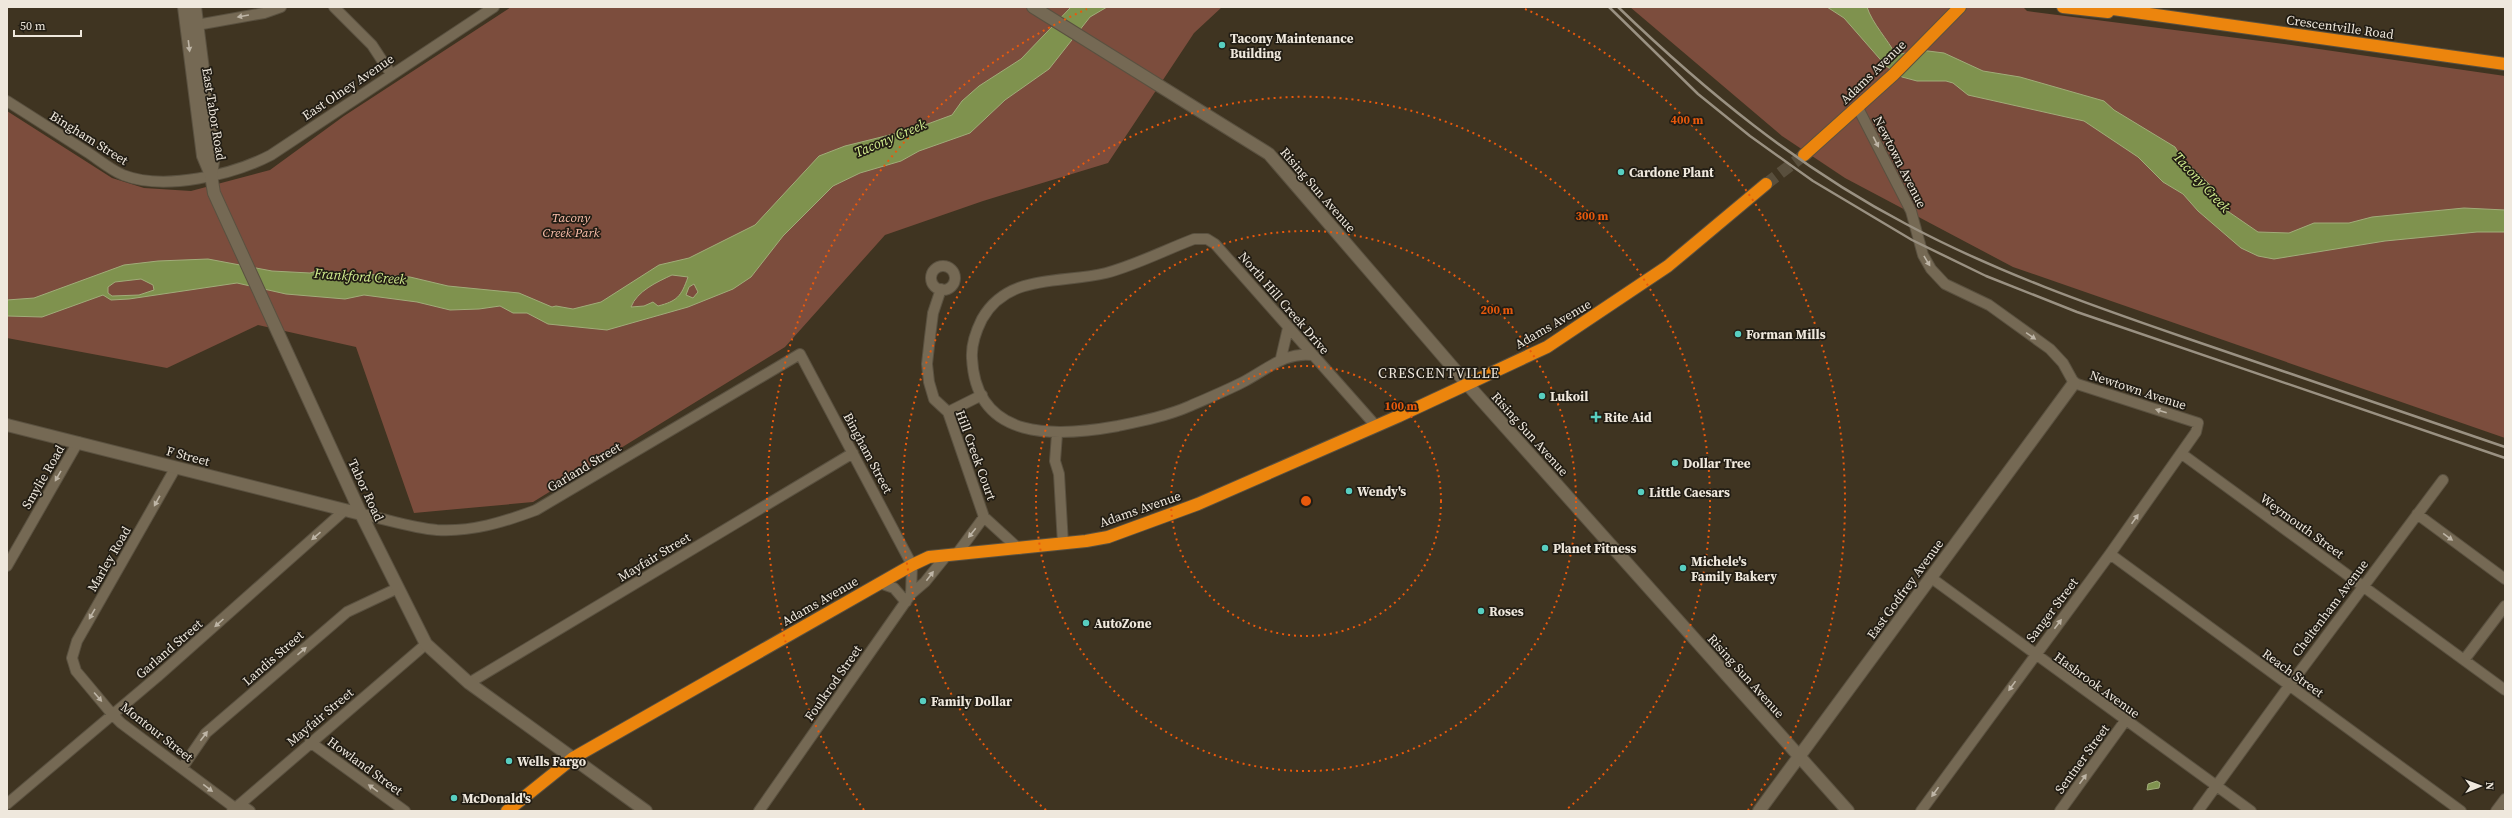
<svg xmlns="http://www.w3.org/2000/svg" width="2512" height="818" viewBox="0 0 2512 818" font-family="'Source Serif 4',serif">
  <rect width="100%" height="100%" fill="#3f3421"/>
  <path fill="#7c4d3d" d="M511 7H1222L1194 33 1108 163 983 201 885 235 785 347 533 502 414 513 356 347 258 325 167 368 7 338V111L112 178 144 188 191 191 270 170 344 116Z
    M1630 7H2023L2027 11 2284 44 2505 76V438L2013 267 1845 178 1782 136Z"/>
  <path fill="#7f924e" stroke="#a1ac79" fill-rule="evenodd" d="M1071 7H1107L1090 17 1049 69 1005 100 970 133 919 151 901 161 860 173 833 186 783 236 751 277 733 289 688 307 607 330 548 324 527 313H513L500 306 479 309 450 310 417 302 364 295 345 299 286 294 237 283 129 299 111 300 103 295 42 317 7 316V300L34 298 124 265 158 261 208 259 272 271 310 273 317 271 410 277 448 286 519 293 552 307 556 306 573 309 601 302 659 265 689 258 755 225 819 156 845 146 914 129 952 115 962 101 979 86 1021 59ZM672 275 688 277C681 297 677 301 658 306L653 302 644 306 631 307C637 291 657 282 672 275ZM141 279 153 285 154 290 139 295 112 296 108 293V287L115 282ZM694 284 698 292 693 298 686 295 689 287Z
    M1827 7H1867C1872 23 1888 40 1896 55L1920 50 1944 53 1983 71 2020 77 2104 101 2114 110 2175 147 2181 157 2210 185 2215 197 2226 210 2258 232 2289 233 2314 223H2349L2372 217 2464 208 2505 210V232H2477L2385 241 2274 259 2258 256 2241 248 2198 211 2183 194 2163 182 2138 157 2084 121 1968 95 1953 83 1946 81H1917L1902 77 1886 66 1844 18Z
    M2157 781 2160 783 2159 788 2147 790 2148 784Z"/>
  <g fill="none" stroke-linecap="round" stroke-linejoin="round">
    <path stroke="#594f3d" stroke-width="12" stroke-dasharray="12 6" stroke-linecap="butt" d="M1766 184 1804 155"/>
    <defs>
      <path id="street" d="M334 7 372 45 391 74
        M191 26 264 13 281 7
        M7 101C34 118 60 135 87 152 98 159 111 170 123 175 164 191 233 175 271 155L494 7
        M1858 108 1911 211 1923 255 1931 269 1945 284 1989 305 2050 349 2063 363 2074 383 2198 423 2196 432 2110 554 1921 811
        M931 278a12 12 0 1 1 24 0a12 12 0 1 1-24 0Z
        M941 289 933 313 930 337 927 364 929 382 934 399 948 412 984 517
        M1312 355C1285 352 1269 368 1245 381 1228 390 1208 398 1190 406 1167 416 1142 421 1118 426 1057 437 976 442 972 358 971 344 976 331 982 319 1008 273 1061 284 1106 273 1136 265 1165 250 1194 239H1207L1215 244 1376 426
        M1281 358 1288 328
        M948 412 982 395
        M1057 434 1055 461 1059 474 1063 544
        M2182 454 2505 690
        M176 467 77 641 72 658 76 671 112 714 121 723 235 808
        M361 514C386 519 412 528 437 530 472 532 504 522 536 510L800 354 912 565 911 594 759 811
        M2417 514 2505 579
        M2110 554 2461 811
        M956 555 984 517 1019 549
        M7 566 78 442
        M1930 577 2251 811
        M880 583 894 588 906 602
        M911 594 925 582 946 556
        M2464 660 2505 606
        M469 683 853 453
        M310 742 405 811
        M182 768 206 733 347 612 398 588
        M7 804 157 677 345 510
        M240 804 250 811
        M232 811 426 644
        M2060 811 2125 721
        M2198 811 2289 686 2443 480
        M2496 811 2505 799"/>
      <path id="secondary" d="M184 7 203 156 211 175 214 193 361 514 426 644 469 683 646 811
        M195 7 214 156 211 174
        M1033 7 1269 154 1468 385 1848 811
        M7 425 361 514
        M1759 811 2074 383"/>
      <path id="highway" d="M2063 7 2108 12
        M2099 7 2505 64
        M1804 155 1893 75 1960 7
        M507 811 573 758 912 565 929 557 1086 541 1108 537 1198 504 1399 416 1547 347 1668 266 1766 184"/>
    </defs>
    <use href="#street" stroke="#5a5140" stroke-width="12"/>
    <use href="#secondary" stroke="#5a5140" stroke-width="14"/>
    <use href="#highway" stroke="#5a5140" stroke-width="14"/>
    <use href="#street" stroke="#756954" stroke-width="10"/>
    <use href="#secondary" stroke="#756954" stroke-width="12"/>
    <use href="#highway" stroke="#ec850d" stroke-width="12"/>
    <path stroke="#9a9182" stroke-width="2.5" d="M1609 7 1698 94 1750 136 1813 181 1912 240 1986 276 2077 312 2505 458
      M1618 7C1705 91 1799 168 1906 224 1996 272 2090 305 2186 338 2292 375 2399 410 2505 447"/>
  </g>
  <defs><path id="oneway-solid" d="M-6-.8H1V-3.2L6.5 0L1 3.2V.8H-6Z"/></defs>
  <g fill="#beb5a6">
    <use href="#oneway-solid" transform="translate(243 16) rotate(170)"/>
    <use href="#oneway-solid" transform="translate(189 46) rotate(83)"/>
    <use href="#oneway-solid" transform="translate(1876 142) rotate(63)"/>
    <use href="#oneway-solid" transform="translate(1927 261) rotate(59)"/>
    <use href="#oneway-solid" transform="translate(2031 336) rotate(35)"/>
    <use href="#oneway-solid" transform="translate(2161 411) rotate(-162)"/>
    <use href="#oneway-solid" transform="translate(58 476) rotate(120)"/>
    <use href="#oneway-solid" transform="translate(157 501) rotate(119)"/>
    <use href="#oneway-solid" transform="translate(2135 519) rotate(-55)"/>
    <use href="#oneway-solid" transform="translate(972 533) rotate(129)"/>
    <use href="#oneway-solid" transform="translate(316 536) rotate(139)"/>
    <use href="#oneway-solid" transform="translate(2448 537) rotate(36)"/>
    <use href="#oneway-solid" transform="translate(930 576) rotate(-53)"/>
    <use href="#oneway-solid" transform="translate(92 614) rotate(120)"/>
    <use href="#oneway-solid" transform="translate(219 623) rotate(138)"/>
    <use href="#oneway-solid" transform="translate(2058 624) rotate(-53)"/>
    <use href="#oneway-solid" transform="translate(302 651) rotate(-41)"/>
    <use href="#oneway-solid" transform="translate(2012 686) rotate(126)"/>
    <use href="#oneway-solid" transform="translate(98 697) rotate(49)"/>
    <use href="#oneway-solid" transform="translate(204 736) rotate(-53)"/>
    <use href="#oneway-solid" transform="translate(2083 779) rotate(-54)"/>
    <use href="#oneway-solid" transform="translate(208 788) rotate(37)"/>
    <use href="#oneway-solid" transform="translate(373 788) rotate(-144)"/>
    <use href="#oneway-solid" transform="translate(1935 792) rotate(126)"/>
  </g>
  <g fill="none" stroke="#e8590c" stroke-width="2" stroke-dasharray="2 4">
    <circle cx="1306" cy="501" r="135"/>
    <circle cx="1306" cy="501" r="270"/>
    <path d="M1046 810A404 404 0 1 1 1566 810"/>
    <path d="M864 810A539 539 0 0 1 1087 9M1525 9A539 539 0 0 1 1748 810"/>
  </g>
  <g fill="#58cec0" stroke="#221d14" stroke-width="1.5">
    <circle cx="1222" cy="45" r="4"/>
    <circle cx="1621" cy="172" r="4"/>
    <circle cx="1738" cy="334" r="4"/>
    <circle cx="1542" cy="396" r="4"/>
    <path d="M1594 411h4v4h4v4h-4v4h-4v-4h-4v-4h4z"/>
    <circle cx="1675" cy="463" r="4"/>
    <circle cx="1349" cy="491" r="4"/>
    <circle cx="1641" cy="492" r="4"/>
    <circle cx="1545" cy="548" r="4"/>
    <circle cx="1683" cy="568" r="4"/>
    <circle cx="1481" cy="611" r="4"/>
    <circle cx="1086" cy="623" r="4"/>
    <circle cx="923" cy="701" r="4"/>
    <circle cx="509" cy="761" r="4"/>
    <circle cx="454" cy="798" r="4"/>
  </g>
  <g text-anchor="middle" dominant-baseline="central" stroke-width="3.5" stroke-linejoin="round" paint-order="stroke">
    <g font-size="13" fill="#efe8dd" stroke="#221d14">
      <text transform="translate(2340 27) rotate(8)">Crescentville Road</text>
      <text transform="translate(1873 72) rotate(-44)">Adams Avenue</text>
      <text transform="translate(348 87) rotate(-34)">East Olney Avenue</text>
      <text transform="translate(214 114) rotate(81)">East Tabor Road</text>
      <text transform="translate(89 138) rotate(32)">Bingham Street</text>
      <text transform="translate(1900 162) rotate(63)">Newtown Avenue</text>
      <text transform="translate(1318 190) rotate(49)">Rising Sun Avenue</text>
      <text transform="translate(1284 303) rotate(49)">North Hill Creek Drive</text>
      <text transform="translate(1553 324) rotate(-30)">Adams Avenue</text>
      <text transform="translate(2138 390) rotate(18)">Newtown Avenue</text>
      <text transform="translate(1530 434) rotate(48)">Rising Sun Avenue</text>
      <text transform="translate(868 453) rotate(62)">Bingham Street</text>
      <text transform="translate(976 455) rotate(70)">Hill Creek Court</text>
      <text transform="translate(188 456) rotate(15)">F Street</text>
      <text transform="translate(584 467) rotate(-31)">Garland Street</text>
      <text transform="translate(43 477) rotate(-60)">Smylie Road</text>
      <text transform="translate(366 490) rotate(65)">Tabor Road</text>
      <text transform="translate(1140 509) rotate(-19)">Adams Avenue</text>
      <text transform="translate(2302 526) rotate(36)">Weymouth Street</text>
      <text transform="translate(654 557) rotate(-31)">Mayfair Street</text>
      <text transform="translate(109 559) rotate(-60)">Marley Road</text>
      <text transform="translate(1905 589) rotate(-54)">East Godfrey Avenue</text>
      <text transform="translate(820 601) rotate(-30)">Adams Avenue</text>
      <text transform="translate(2330 608) rotate(-53)">Cheltenham Avenue</text>
      <text transform="translate(2052 610) rotate(-53)">Sanger Street</text>
      <text transform="translate(169 649) rotate(-41)">Garland Street</text>
      <text transform="translate(273 658) rotate(-41)">Landis Street</text>
      <text transform="translate(2293 673) rotate(36)">Reach Street</text>
      <text transform="translate(1746 676) rotate(48)">Rising Sun Avenue</text>
      <text transform="translate(833 683) rotate(-55)">Foulkrod Street</text>
      <text transform="translate(2097 685) rotate(36)">Hasbrook Avenue</text>
      <text transform="translate(320 717) rotate(-40)">Mayfair Street</text>
      <text transform="translate(157 732) rotate(38)">Montour Street</text>
      <text transform="translate(2082 759) rotate(-54)">Sentner Street</text>
      <text transform="translate(365 766) rotate(36)">Howland Street</text>
    </g>
    <g font-size="13" font-weight="bold" fill="#efe8dd" stroke="#221d14" text-anchor="start">
      <text x="1230" y="38">Tacony Maintenance<tspan x="1230" dy="15">Building</tspan></text>
      <text x="1629" y="172">Cardone Plant</text>
      <text x="1746" y="334">Forman Mills</text>
      <text x="1550" y="396">Lukoil</text>
      <text x="1604" y="417">Rite Aid</text>
      <text x="1683" y="463">Dollar Tree</text>
      <text x="1357" y="491">Wendy's</text>
      <text x="1649" y="492">Little Caesars</text>
      <text x="1553" y="548">Planet Fitness</text>
      <text x="1691" y="561">Michele's<tspan x="1691" dy="15">Family Bakery</tspan></text>
      <text x="1489" y="611">Roses</text>
      <text x="1094" y="623">AutoZone</text>
      <text x="931" y="701">Family Dollar</text>
      <text x="517" y="761">Wells Fargo</text>
      <text x="462" y="798">McDonald's</text>
    </g>
    <g font-size="13" font-style="italic" fill="#fdc0ac" stroke="#221d14">
      <text x="571" y="217">Tacony<tspan x="571" dy="15">Creek Park</tspan></text>
    </g>
    <g font-size="14" font-style="italic" fill="#d5f190" stroke="#221d14">
      <text transform="translate(890 138) rotate(-23)">Tacony Creek</text>
      <text transform="translate(2202 182) rotate(47)">Tacony Creek</text>
      <text transform="translate(360 276) rotate(4)">Frankford Creek</text>
    </g>
    <g font-size="14" letter-spacing="1" fill="#efe8dd" stroke="#221d14">
      <text x="1439" y="373">CRESCENTVILLE</text>
    </g>
  </g>
  <circle cx="1306" cy="501" r="6" fill="#e8590c" stroke="#221d14" stroke-width="2"/>
  <g font-size="12" text-anchor="middle" font-weight="bold" fill="#e8590c" stroke="#221d14" stroke-width="3.5" stroke-linejoin="round" paint-order="stroke">
    <text x="1687" y="124">400 m</text>
    <text x="1592" y="220">300 m</text>
    <text x="1497" y="314">200 m</text>
    <text x="1401" y="410">100 m</text>
  </g>
  <rect width="2512" height="818" fill="none" stroke="#efe8dd" stroke-width="16"/>
  <g transform="translate(2480 786) rotate(89)" stroke="#221d14" stroke-width="3" paint-order="stroke">
  <path d="M0-3L7 15L0 10L-7 15Z" fill="#efe8dd"/>
  <text y="-6" font-size="11" font-weight="bold" text-anchor="middle" fill="#efe8dd">N</text>
  </g>
  <path d="M14 30v6h67v-6" fill="none" stroke="#efe8dd" stroke-width="2"/>
  <text x="20" y="30" font-size="12" fill="#efe8dd" stroke="#221d14" stroke-width="3" paint-order="stroke">50 m</text>
</svg>
